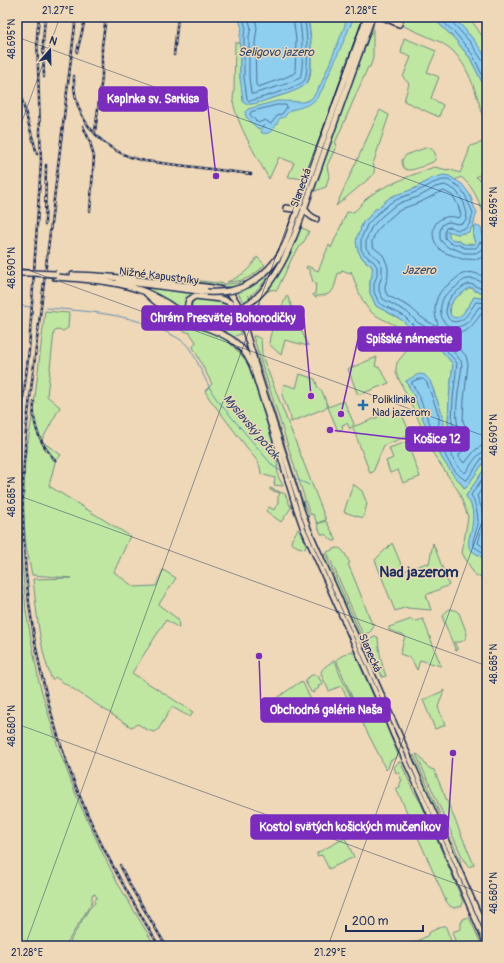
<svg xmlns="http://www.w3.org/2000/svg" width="504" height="963" viewBox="0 0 504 963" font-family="Pangolin,sans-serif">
  <rect width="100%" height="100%" fill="#eed8b7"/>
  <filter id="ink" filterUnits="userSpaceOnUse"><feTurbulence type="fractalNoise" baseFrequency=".025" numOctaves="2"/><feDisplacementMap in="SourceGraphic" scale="8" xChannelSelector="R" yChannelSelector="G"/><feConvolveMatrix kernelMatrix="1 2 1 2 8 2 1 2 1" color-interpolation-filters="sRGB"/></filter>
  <g filter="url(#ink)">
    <path fill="#bfe7a2" stroke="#6d8b80" d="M307 17H363L305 179 288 177 294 163 279 157 269 179C261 164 227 109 234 93L235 43H240V78L251 104C263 101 302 91 308 82 312 74 311 62 311 54 311 42 311 29 307 17Z
      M401 17H432L454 38 470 58 481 80 487 99V132C479 104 473 72 453 51 449 47 445 45 440 42L399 24Z
      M452 17H467L474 24 487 43V61C478 44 466 29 452 17Z
      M373 24V58L370 67H368L335 143 337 144 327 166 329 176 326 187 315 191 314 190 348 93 371 32Z
      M404 38 436 51 427 72 439 77 431 98 443 105 439 117 404 101 409 84 403 77 411 57 401 53Z
      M380 110 389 115 373 164C375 169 375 172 372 176L336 206Z
      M487 141V180L484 178 483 179 478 175 476 177 487 184V221C479 204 476 189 461 177L455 180C451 177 447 174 441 176 431 178 423 185 413 189 405 193 395 194 388 199 384 202 378 208 374 211 370 215 368 220 363 221L362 225 360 229H361C360 232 357 235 357 238 355 249 361 260 371 265L373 270 372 276 370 281V293L376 306 402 320 411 329 435 343 453 364 449 398 448 424 453 434 451 442 447 446 440 447 436 442 435 438 443 416 430 381H406L407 383 414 396 425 424 443 460 465 489 487 458V465L466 496C472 504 475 514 473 524 473 528 470 532 470 536 469 540 470 545 470 549L483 558 487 559V577L478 576 475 575 462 553 468 517 467 514 459 492 432 452 419 421 396 373C396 370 396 366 397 363 401 356 409 352 408 342 407 324 380 322 369 310 360 299 356 284 351 271L350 273 342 270 341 273H338C334 288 335 296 316 296V298L313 295V294H315L316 283 313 282 310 272V270L306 268 307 266 318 271 329 245 331 248 347 212C356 215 360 204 366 199 378 189 391 184 406 178L407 177 434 167 448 170V169L460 173 468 154 470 146Z
      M428 147C434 149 439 157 433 162 429 164 424 165 421 167 412 170 402 174 402 160L406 155Z
      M473 226 474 228 473 236 475 243 474 244 469 243 466 245 457 240H453L449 237 447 231H450L458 234 469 232Z
      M300 227 301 229 302 228 309 231 305 240 293 256 277 290C268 287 262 297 256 303L248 295 255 304 248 313V314L246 310H245C242 298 238 288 225 286L153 277 156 276 227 284 237 283 239 284V282L244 281 248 287 252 285 278 261V263L272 271H271L265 278H267C262 285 257 290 251 295L257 301C272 287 282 270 291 252H290Z
      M257 257 265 265C251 278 245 281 227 282 240 277 250 270 257 257Z
      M129 284 207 295 225 293 231 297 235 304 193 295 188 299 187 313Z
      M469 288H473L475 291 487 293V299L474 297 468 307 466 308C463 316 456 323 450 314L451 305 454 299Z
      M287 295 308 346 285 340 281 355 269 344C270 328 281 310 287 295Z
      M198 298C228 301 236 302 241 334L235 336 233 338 179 314 206 321H215L226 319 224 310C215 313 204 316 194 311 190 306 192 301 198 298Z
      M260 302 256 310 261 312 262 318V324L253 325 249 314Z
      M45 311 69 313 68 328 63 331 57 330 54 332 47 396 60 407 42 440 44 443 61 455 57 460 55 462 49 486 130 536 114 572 134 587 156 586 163 570 176 578 159 604 160 606 178 619 179 628 166 620 132 673 193 712 190 717 172 707 158 730 154 732 147 730 138 724 131 727 55 677 52 680C39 648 37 613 33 579L72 578 32 575 26 546 21 482 34 406Z
      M172 315 215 333 226 339 246 360 250 369 273 443 277 461 278 476 283 486 274 485 275 478 261 474 260 467 258 462 209 398 205 391 212 384 193 347 196 342 190 333 181 330 185 322Z
      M253 336H255L261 339 262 354 264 361 326 520 317 523 313 514 311 515 308 509Z
      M256 352 300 494 309 516 308 517 309 520 305 513 299 493H298L292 472 257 363 255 353Z
      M377 357 375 366 380 368 389 383 358 395 348 369Z
      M300 374 315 379 318 388 322 391 328 407 344 401 354 424 350 429 347 423 342 425 343 429 338 431 328 407 291 422V418L282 395C283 392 283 388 284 384L296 388Z
      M399 409 400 410 411 435 384 445 373 472 370 473 353 428 354 426 358 425Z
      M407 442 420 477 403 483 398 470 390 473 386 461 393 458 389 448Z
      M353 484 362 491 367 504 363 518 344 512Z
      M270 488 285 494 286 495H285L286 496 291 508 281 522 266 511 269 507 274 510 276 506H277L278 503V497L280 493 270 490Z
      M326 521 336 539V541H333L326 535 321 534 317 524Z
      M18 525 19 526 26 611 39 682 58 747 78 800 102 852 117 882 155 946H69L71 942 70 941 89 909 95 903 94 900 97 898 95 894 92 895V902L65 946H17V528Z
      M298 529 306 544 305 549 298 547 291 543 292 539Z
      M392 543 404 571 427 563 429 564 433 543 449 585 426 595 431 610 407 608V607L395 611 375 560Z
      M337 548C344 548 346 557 350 563L348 564C357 584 364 604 372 624L374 623C374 629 370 634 363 634L327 552Z
      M325 553 361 635 358 633 355 628 324 557Z
      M450 609 455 610 459 613 467 634C466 641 461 643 454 642L458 650 456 651 443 619C443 614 446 611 450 609Z
      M412 619 413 622 423 619 441 666 420 660 417 670 411 658 400 654 405 636 389 630V627Z
      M374 637H378C379 651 381 663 386 676L382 677 367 642Z
      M350 651 355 654 380 711 398 754 397 757 390 761 388 768 386 770 382 762V761L359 716H357L341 686 329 691 321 674C321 667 330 664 335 660L340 675 351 697H352L337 662V659Z
      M312 675H315L318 676 323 685 318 686 319 688 314 691 315 693 311 692 305 681 306 679Z
      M300 682 303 683 313 704 309 707V706L310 704 307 701C305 702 303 703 301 703 294 706 282 714 277 719H275L269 707 271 702Z
      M444 690 438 707 445 725 435 729 423 700 441 692Z
      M416 754C424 756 422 767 434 770L474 865 468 867 465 861H464Z
      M414 755 461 862 460 863 466 878 462 872 424 787 419 774 412 758Z
      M399 762H400L401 763 413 790 421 803 453 877 463 902 462 906 454 908 450 906 446 901 402 801 396 789H395L400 787V782L402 781 398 772 396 773 394 767Z
      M345 838 354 857 329 869 322 855 317 856V853Z
      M469 917 482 946H457L452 932 461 929V922L463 921V919Z
      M445 925 453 946H408L427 936 430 932Z"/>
    <path fill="#8eceef" stroke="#608eb5" d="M240 17H307C311 28 314 75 306 84 301 90 280 96 272 98 264 101 254 105 245 104L243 101 240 78V35L242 28 240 23Z
      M347 17H353L352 22 323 88C316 101 314 103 299 108 296 109 292 109 290 111 285 114 287 118 280 118 276 125 272 136 262 133L261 131 265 125H264L260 129 257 128 246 117 245 112 248 109 277 101H283L303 102 307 101 311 99 315 94 321 84 344 28Z
      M432 17H452L462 26 473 39 482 51 487 61V99L481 80 470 58 454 38Z
      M443 175 449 176 462 184 469 193 472 200 474 207 477 212 473 226 472 227 469 232 458 234 447 231V232L449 233V237L453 240C461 239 459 244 465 244 468 245 471 244 475 244L473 236 474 227 475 225 481 228 483 236 487 244V293L475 291 473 288H469L454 299C449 306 447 315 455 318 461 316 464 314 466 308L468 307 474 297 487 299V458L465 489 461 483 454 476 443 460 425 424 414 396 406 381 413 377 419 374 425 375 430 381 443 416V425L435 438 436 442 440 447 447 446 451 442 453 434 448 424 449 398 453 364 435 343 411 329 402 320 376 306 370 293V281L372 276V270L373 269 371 265C360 259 351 243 360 231L361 230 360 229 362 225 363 221 366 220 375 209H377L389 198 395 195 414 189 434 177 435 178Z
      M487 465V559C483 558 470 551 469 547 468 543 469 538 470 535 474 520 475 508 466 496Z"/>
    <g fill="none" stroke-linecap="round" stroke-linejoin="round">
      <path stroke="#496f98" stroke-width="1" d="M244 17V22L246 28 244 35V77L247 99 249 101C258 99 299 87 304 81 309 75 307 38 306 29 306 25 304 21 304 17
        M249 17V21L251 28 249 36V77L251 93 253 94 286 84 300 78C304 67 302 41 301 30 301 25 299 21 299 17
        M255 17 257 28 255 43 256 85 258 87 284 78 295 73 296 40 293 17
        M438 17 457 35 473 55 487 86
        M450 17 451 21 470 42 482 60 484 62H487
        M277 105H286L287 107 283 113 277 116 271 124 265 120 258 123 250 115 251 112Z
        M487 244 480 242 476 248H465L457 244H453L450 243 445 238V231L446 228 450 227 458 230 466 228 470 223 473 213 465 195 460 187 448 180H443L433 183 428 186 416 192 400 198 390 203 387 206 377 214 367 225 361 239V249L364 254 374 262 377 267V276L374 283V292L379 303 404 316 414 326 438 340 457 363 453 399 452 423 457 435 454 444 449 449 444 451C447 462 457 475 465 480H467L482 458 487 456
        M487 249H482L476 253H464L455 249 449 248 442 242 440 239V231L442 225 445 223 449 222 458 224 463 223 466 220 467 214 464 203 457 192 455 190 445 185 435 187 431 190 418 197 402 202 393 207 380 218 371 228 366 240V248L369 252 378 259 382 266V276L379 284V291L383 299 407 312 417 322 441 336 461 361 462 365C460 383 455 403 457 421 458 430 463 430 460 442 459 447 455 450 451 454V456L461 470 465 473C472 465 476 452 487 451
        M487 255C484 256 482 257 478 259 475 260 470 259 466 259 461 260 458 257 454 256 450 254 446 254 442 251 425 237 433 210 459 218L461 215 458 205 453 196 444 191 438 193 421 202 404 208 397 212 384 223 376 232 372 241V244L373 247 383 255 387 264 388 268V276L385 286V290L387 295 410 307 421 317 435 326 437 325 438 324C433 313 434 298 443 289 446 286 450 284 453 281 457 278 460 274 466 273 474 271 480 276 487 277
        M487 284C481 282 475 278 469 279 463 279 460 283 456 287 452 290 447 292 444 297 435 313 445 336 465 324 471 321 475 312 479 307L487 308
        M487 289 477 287 474 285 469 284 464 286 451 296 447 304 446 313 448 318 451 321C464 325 470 310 476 302L487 303
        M487 314H481C472 326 467 335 450 333L448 335 466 356 468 364 464 400 463 421 467 430V436L465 448 459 455V457L463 462 465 463C472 455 475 446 487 445
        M419 379H423L427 383 439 416V424L434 430 432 429 418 394 412 384V382Z
        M487 472 471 495C476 504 478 514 478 524 477 531 472 538 473 546L487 555
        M487 481 477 496 482 509 483 523 478 543 487 550"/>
      <path stroke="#608eb5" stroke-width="1" d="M17 305 30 307
        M47 308C87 311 130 314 166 332 174 336 181 339 187 345 197 358 202 374 210 388 212 393 215 397 218 401L273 466 284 473
        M294 478 309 485"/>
      <defs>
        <path id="secondary" d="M254 360 302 511 309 530 487 933
          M251 363 277 445 295 505 303 528 383 709 393 734 424 801 487 946"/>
        <path id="highway" d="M383 17 399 24 401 17
          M286 208 293 209 299 207
          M304 208C307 213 311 217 316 219
          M17 273H31
          M73 275C109 275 145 281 181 285 195 286 214 286 227 292 232 294 234 298 237 303L254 360
          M55 277C82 279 111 280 137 289 148 292 158 298 168 304 175 309 183 314 192 317 202 319 213 318 222 316
          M119 281 207 292
          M249 284C266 274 277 262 285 245L367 17
          M147 294C156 303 168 311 180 317 207 330 237 332 251 363
          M255 299C276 279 288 253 298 226L372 17
          M195 316C188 313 186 307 189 300L195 296 221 299 229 302 239 311"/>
      </defs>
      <use href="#secondary" stroke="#1b2f5e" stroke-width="7"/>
      <use href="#highway" stroke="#1b2f5e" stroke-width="8"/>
      <use href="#secondary" stroke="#eed8b7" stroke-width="4"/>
      <use href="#highway" stroke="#eed8b7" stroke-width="5"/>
      <defs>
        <path id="rail" d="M76 17 26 431C14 570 36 708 97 835 115 873 137 909 159 946
          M17 20 22 100 37 154
          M77 52 83 28 85 17
          M174 55 178 17
          M74 76C72 120 104 153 145 161L251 174
          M44 77 43 43 45 17
          M83 126 90 142 94 157 90 211
          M95 132 102 77V46L106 17
          M45 225 46 165
          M34 402C32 424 40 444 55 460
          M17 450 29 350 41 162 37 36 39 17
          M120 865 131 887 166 946"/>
      </defs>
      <use href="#rail" stroke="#1b2f5e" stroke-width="2.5"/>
      <use href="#rail" stroke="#eed8b7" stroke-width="1" stroke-dasharray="3" stroke-linecap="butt"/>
      <defs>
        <path id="highway-bridge" d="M31 273 56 274
          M207 292C222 293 236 291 249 284
          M222 316 238 310 255 299"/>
      </defs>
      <use href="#highway-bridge" stroke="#1b2f5e" stroke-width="8" stroke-linecap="butt"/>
      <use href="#highway-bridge" stroke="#eed8b7" stroke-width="5"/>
    </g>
  </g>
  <path fill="none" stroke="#1b2f5e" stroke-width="1" stroke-opacity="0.45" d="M17 37 487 208M17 135 60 17M17 266 487 437M17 495 487 666M17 724 487 895M25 946 363 17M328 946 487 508"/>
  <path fill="#1f6fb2" stroke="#eed8b7" stroke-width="1.5" d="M361 399h4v4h4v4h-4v4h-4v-4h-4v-4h4z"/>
  <g text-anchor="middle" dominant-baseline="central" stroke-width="3" stroke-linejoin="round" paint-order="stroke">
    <g font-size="11" fill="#1b2f5e" stroke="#eed8b7">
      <text transform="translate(301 188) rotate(-70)">Slanecká</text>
      <text transform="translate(159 276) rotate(7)">Nižné Kapustníky</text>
      <text transform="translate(370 653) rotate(66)">Slanecká</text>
    </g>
    <g font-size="11" fill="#1b2f5e" stroke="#eed8b7" text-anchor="start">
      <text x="372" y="399">Poliklinika<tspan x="372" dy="13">Nad jazerom</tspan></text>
    </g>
    <g font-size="12" font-style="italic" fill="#2c4774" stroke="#eed8b7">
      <text x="276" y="52">Seligovo jazero</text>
      <text x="419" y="270">Jazero</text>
      <text transform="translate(251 427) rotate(50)">Myslavský potok</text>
    </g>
    <g font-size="15" font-weight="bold" fill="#1b2f5e" stroke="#eed8b7">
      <text x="419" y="572">Nad jazerom</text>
    </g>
  </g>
  <path fill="none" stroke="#7b2cbf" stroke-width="1.5" d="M216 176L207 99M311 396L304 318M341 414L358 339M330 430L406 439M259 656L261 710M453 753L448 827"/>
  <g fill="#7b2cbf" stroke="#eed8b7" stroke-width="1.5">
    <circle cx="216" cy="176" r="4"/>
    <circle cx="311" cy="396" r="4"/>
    <circle cx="341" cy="414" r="4"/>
    <circle cx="330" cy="430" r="4"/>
    <circle cx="259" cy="656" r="4"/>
    <circle cx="453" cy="753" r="4"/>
  </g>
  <g fill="#7b2cbf" stroke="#7b2cbf" stroke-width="1.5">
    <rect x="99" y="87" width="108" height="24" rx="4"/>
    <rect x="142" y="306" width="162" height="24" rx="4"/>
    <rect x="358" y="327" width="103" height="24" rx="4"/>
    <rect x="406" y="427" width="63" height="24" rx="4"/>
    <rect x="261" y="698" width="129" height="24" rx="4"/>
    <rect x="251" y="815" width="197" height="24" rx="4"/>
  </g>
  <g font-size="12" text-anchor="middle" font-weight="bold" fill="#fff">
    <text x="153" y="103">Kaplnka sv. Sarkisa</text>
    <text x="223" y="322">Chrám Presvätej Bohorodičky</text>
    <text x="409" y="343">Spišské námestie</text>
    <text x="437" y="443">Košice 12</text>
    <text x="326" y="714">Obchodná galéria Naša</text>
    <text x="350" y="831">Kostol svätých košických mučeníkov</text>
  </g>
  <rect width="504" height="963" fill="none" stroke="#eed8b7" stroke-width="44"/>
  <g transform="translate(50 50) rotate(20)" stroke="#eed8b7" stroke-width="3" paint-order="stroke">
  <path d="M0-3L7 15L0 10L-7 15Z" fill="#1b2f5e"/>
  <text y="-6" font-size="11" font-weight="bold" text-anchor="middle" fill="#1b2f5e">N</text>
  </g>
  <path d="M346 925v6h77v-6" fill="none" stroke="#1b2f5e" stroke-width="2"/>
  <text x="352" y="925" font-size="12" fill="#1b2f5e" stroke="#eed8b7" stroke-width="3" paint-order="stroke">200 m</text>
  <rect x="22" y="22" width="460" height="919" fill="none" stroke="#1b2f5e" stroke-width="1.5"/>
  <g font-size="10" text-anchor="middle" fill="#1b2f5e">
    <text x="58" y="14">21.27°E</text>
    <text x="361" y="14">21.28°E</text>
    <text transform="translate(11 39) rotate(-90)" y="4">48.695°N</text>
    <text transform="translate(493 207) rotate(-90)" y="4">48.695°N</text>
    <text transform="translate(11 268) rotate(-90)" y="4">48.690°N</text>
    <text transform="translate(493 435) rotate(-90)" y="4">48.690°N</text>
    <text transform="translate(11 497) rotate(-90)" y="4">48.685°N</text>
    <text transform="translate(493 664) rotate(-90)" y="4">48.685°N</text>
    <text transform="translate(11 726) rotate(-90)" y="4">48.680°N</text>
    <text transform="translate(493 893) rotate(-90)" y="4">48.680°N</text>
    <text x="27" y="956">21.28°E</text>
    <text x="330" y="956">21.29°E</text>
  </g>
</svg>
